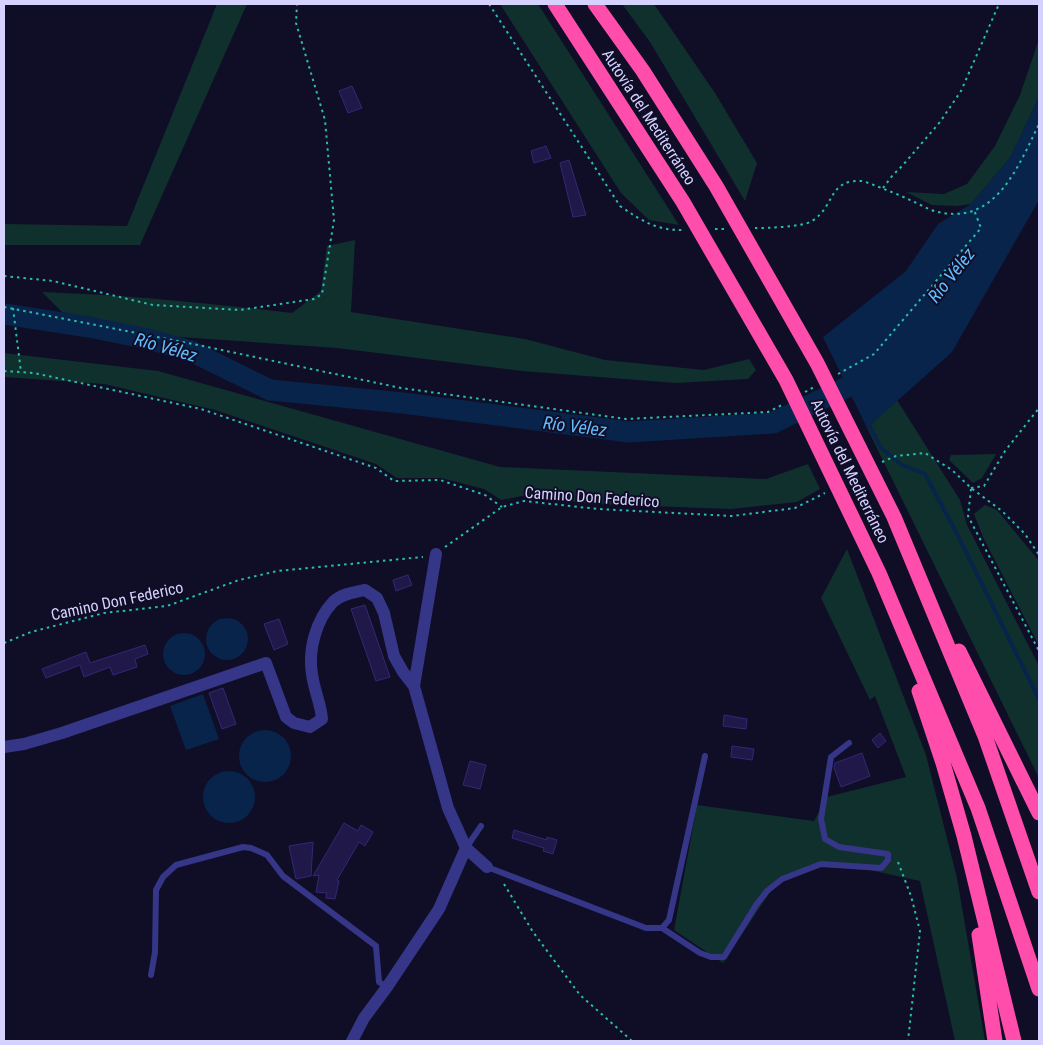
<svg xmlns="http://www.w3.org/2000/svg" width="1043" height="1045" viewBox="0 0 1043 1045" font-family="'Roboto Condensed',sans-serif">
  <rect width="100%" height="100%" fill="#100d26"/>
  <path fill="#10302d" d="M217 4H247L140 245H4V224L127 226Z
    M500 4H538L679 225 649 220 621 193Z
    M622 4H654L715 93 757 163 745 201 650 42Z
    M1039 39V97L1010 158 971 204 957 206 932 205 906 192 944 194 967 184 995 146 1020 95Z
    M355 240 351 312 525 339 605 360 704 370 749 359 756 370 748 379 676 383 522 371 337 348 166 336 62 312 42 292C126 295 209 303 292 313L321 291 327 246Z
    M4 353 158 371 500 467 766 479 808 464 820 489 797 502 731 509 594 504 522 496 501 500 484 489 441 478H397L376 464 215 410 104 384 4 377Z
    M897 400 960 500 967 525 1039 666V778L867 428Z
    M996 454 982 478 973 483 949 460 951 455Z
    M985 505 997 510 1039 561V646L983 537 974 514Z
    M847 549 926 755 957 878 985 1041H955L920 881 833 862 776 883 723 963 674 930 697 805 814 821 827 797 906 777 875 696 870 700 821 598Z"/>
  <path fill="#08244a" d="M1039 97V200L952 352 867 428 823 337 906 271 938 224 971 204 1010 158Z
    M206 639a21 21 0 1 1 42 0a21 21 0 1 1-42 0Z
    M163 654a21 21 0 1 1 42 0a21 21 0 1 1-42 0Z
    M203 694 219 739 186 750 170 706Z
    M239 756a26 26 0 1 1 52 0a26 26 0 1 1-52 0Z
    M203 797a26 26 0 1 1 52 0a26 26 0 1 1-52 0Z"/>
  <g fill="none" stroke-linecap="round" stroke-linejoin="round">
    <path stroke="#08244a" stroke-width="4" d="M868 423 881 448 902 465 925 474 956 532 1039 699"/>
    <path stroke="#08244a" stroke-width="21" d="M4 314 89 327 148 339 191 351 270 390 403 403 629 432 773 423 851 385 870 372"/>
  </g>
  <path fill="#1f1848" stroke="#332876" d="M352 86 362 108 348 113 339 91Z
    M546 146 551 158 534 163 531 151Z
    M569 160 586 215 573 217 560 163Z
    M408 575 412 585 396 591 393 580Z
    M365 605 390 677 376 681 351 609Z
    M279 619 288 644 274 650 264 624Z
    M145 645 148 654 135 659 137 667 113 675 110 667 84 677 80 665 46 678 42 669 86 652 90 663Z
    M223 688 236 724 222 729 209 693Z
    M724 715 747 719 746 729 723 726Z
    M880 733 886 741 878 748 872 740Z
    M732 746 754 749 752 760 731 757Z
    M862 753 870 776 841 787 834 768 835 763Z
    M470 761 486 765 480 789 463 785Z
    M344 823 358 831 361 825 373 832 365 846 359 842 337 880 339 881 335 899 326 898 327 893 316 892 319 875 313 876Z
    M514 830 547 840V837L557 840 553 854 543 851 544 848 512 838Z
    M313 842 311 876 296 879 289 846Z"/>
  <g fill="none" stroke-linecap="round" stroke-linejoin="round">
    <path stroke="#26bfae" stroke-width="2" stroke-dasharray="2.5 4" stroke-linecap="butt" d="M489 4 620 206C642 221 657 231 685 230
      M883 188 892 176 903 165 940 122 961 91 999 4
      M755 228C768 228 802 227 812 221 836 206 827 179 863 181 879 187 895 193 910 200 917 203 924 207 931 210 994 230 1017 169 1039 124
      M715 229H725
      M4 276 53 281 153 305 240 310 314 299 322 294 334 220 325 120 296 23 297 4
      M4 307 198 345 401 388 626 419 768 412 784 404
      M13 308 21 372
      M4 371 34 373 201 409 376 468 394 481 440 480 485 495 502 507
      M838 374 874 354 981 228 974 210
      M805 392 814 387
      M882 462 896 456 925 453 952 470 971 488 1002 511 1025 534 1039 555
      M849 480 858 475
      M971 488 984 486 1005 451 1039 408
      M971 489 968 516 1039 651
      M445 547 502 507 524 501 598 509 732 516 795 508 825 493
      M4 643 31 632 104 613 167 606 239 580 277 571 423 557
      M898 862 911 896 920 931 908 1041
      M504 884 533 932 580 995 632 1041"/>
    <path stroke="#353688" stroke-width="6" d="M466 848 481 826
      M487 867 646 928H662L700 953 711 957H724L756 905 767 891 782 879 821 864 881 868 888 860V854L839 847 825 839 821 819 831 757 849 743
      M662 928 669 920 705 756
      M151 975 155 952 156 890 163 877 176 865 243 847 251 848 267 855 283 876 376 946 379 982 387 987"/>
    <path stroke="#353688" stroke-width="12" d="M436 554 414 686 448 808 466 848 487 867
      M4 747 24 744 62 733 266 663 286 717 294 723 310 727 322 719C321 704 314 690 312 674 308 650 316 620 333 602 341 594 355 592 365 590L377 598 384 613 394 656 403 672 414 686
      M352 1041 364 1018 387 987 439 909 466 848"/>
    <path stroke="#ff4dac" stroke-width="15" d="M555 4 683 202 786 380 879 573 978 808 1039 989
      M595 4 643 71 716 186 817 363 894 517 985 736 1039 892
      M959 651 1039 813
      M919 691 943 763 964 836 1014 1041
      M979 935 995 1041"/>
  </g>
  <g text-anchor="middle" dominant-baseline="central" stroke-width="4" stroke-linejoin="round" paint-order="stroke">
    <g font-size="16" fill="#d5d2ff" stroke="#100d26">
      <text transform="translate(649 117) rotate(57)">Autovía del Mediterráneo</text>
      <text transform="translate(850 471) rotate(64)">Autovía del Mediterráneo</text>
      <text transform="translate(592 497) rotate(4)">Camino Don Federico</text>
      <text transform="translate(117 601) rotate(-12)">Camino Don Federico</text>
    </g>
    <g font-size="18" font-style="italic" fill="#60beff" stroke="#100d26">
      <text transform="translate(951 275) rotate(-52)">Río Vélez</text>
      <text transform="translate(166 347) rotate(16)">Río Vélez</text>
      <text transform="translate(575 426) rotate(7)">Río Vélez</text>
    </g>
  </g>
  <rect width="1043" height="1045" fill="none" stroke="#d5d2ff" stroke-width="10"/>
</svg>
